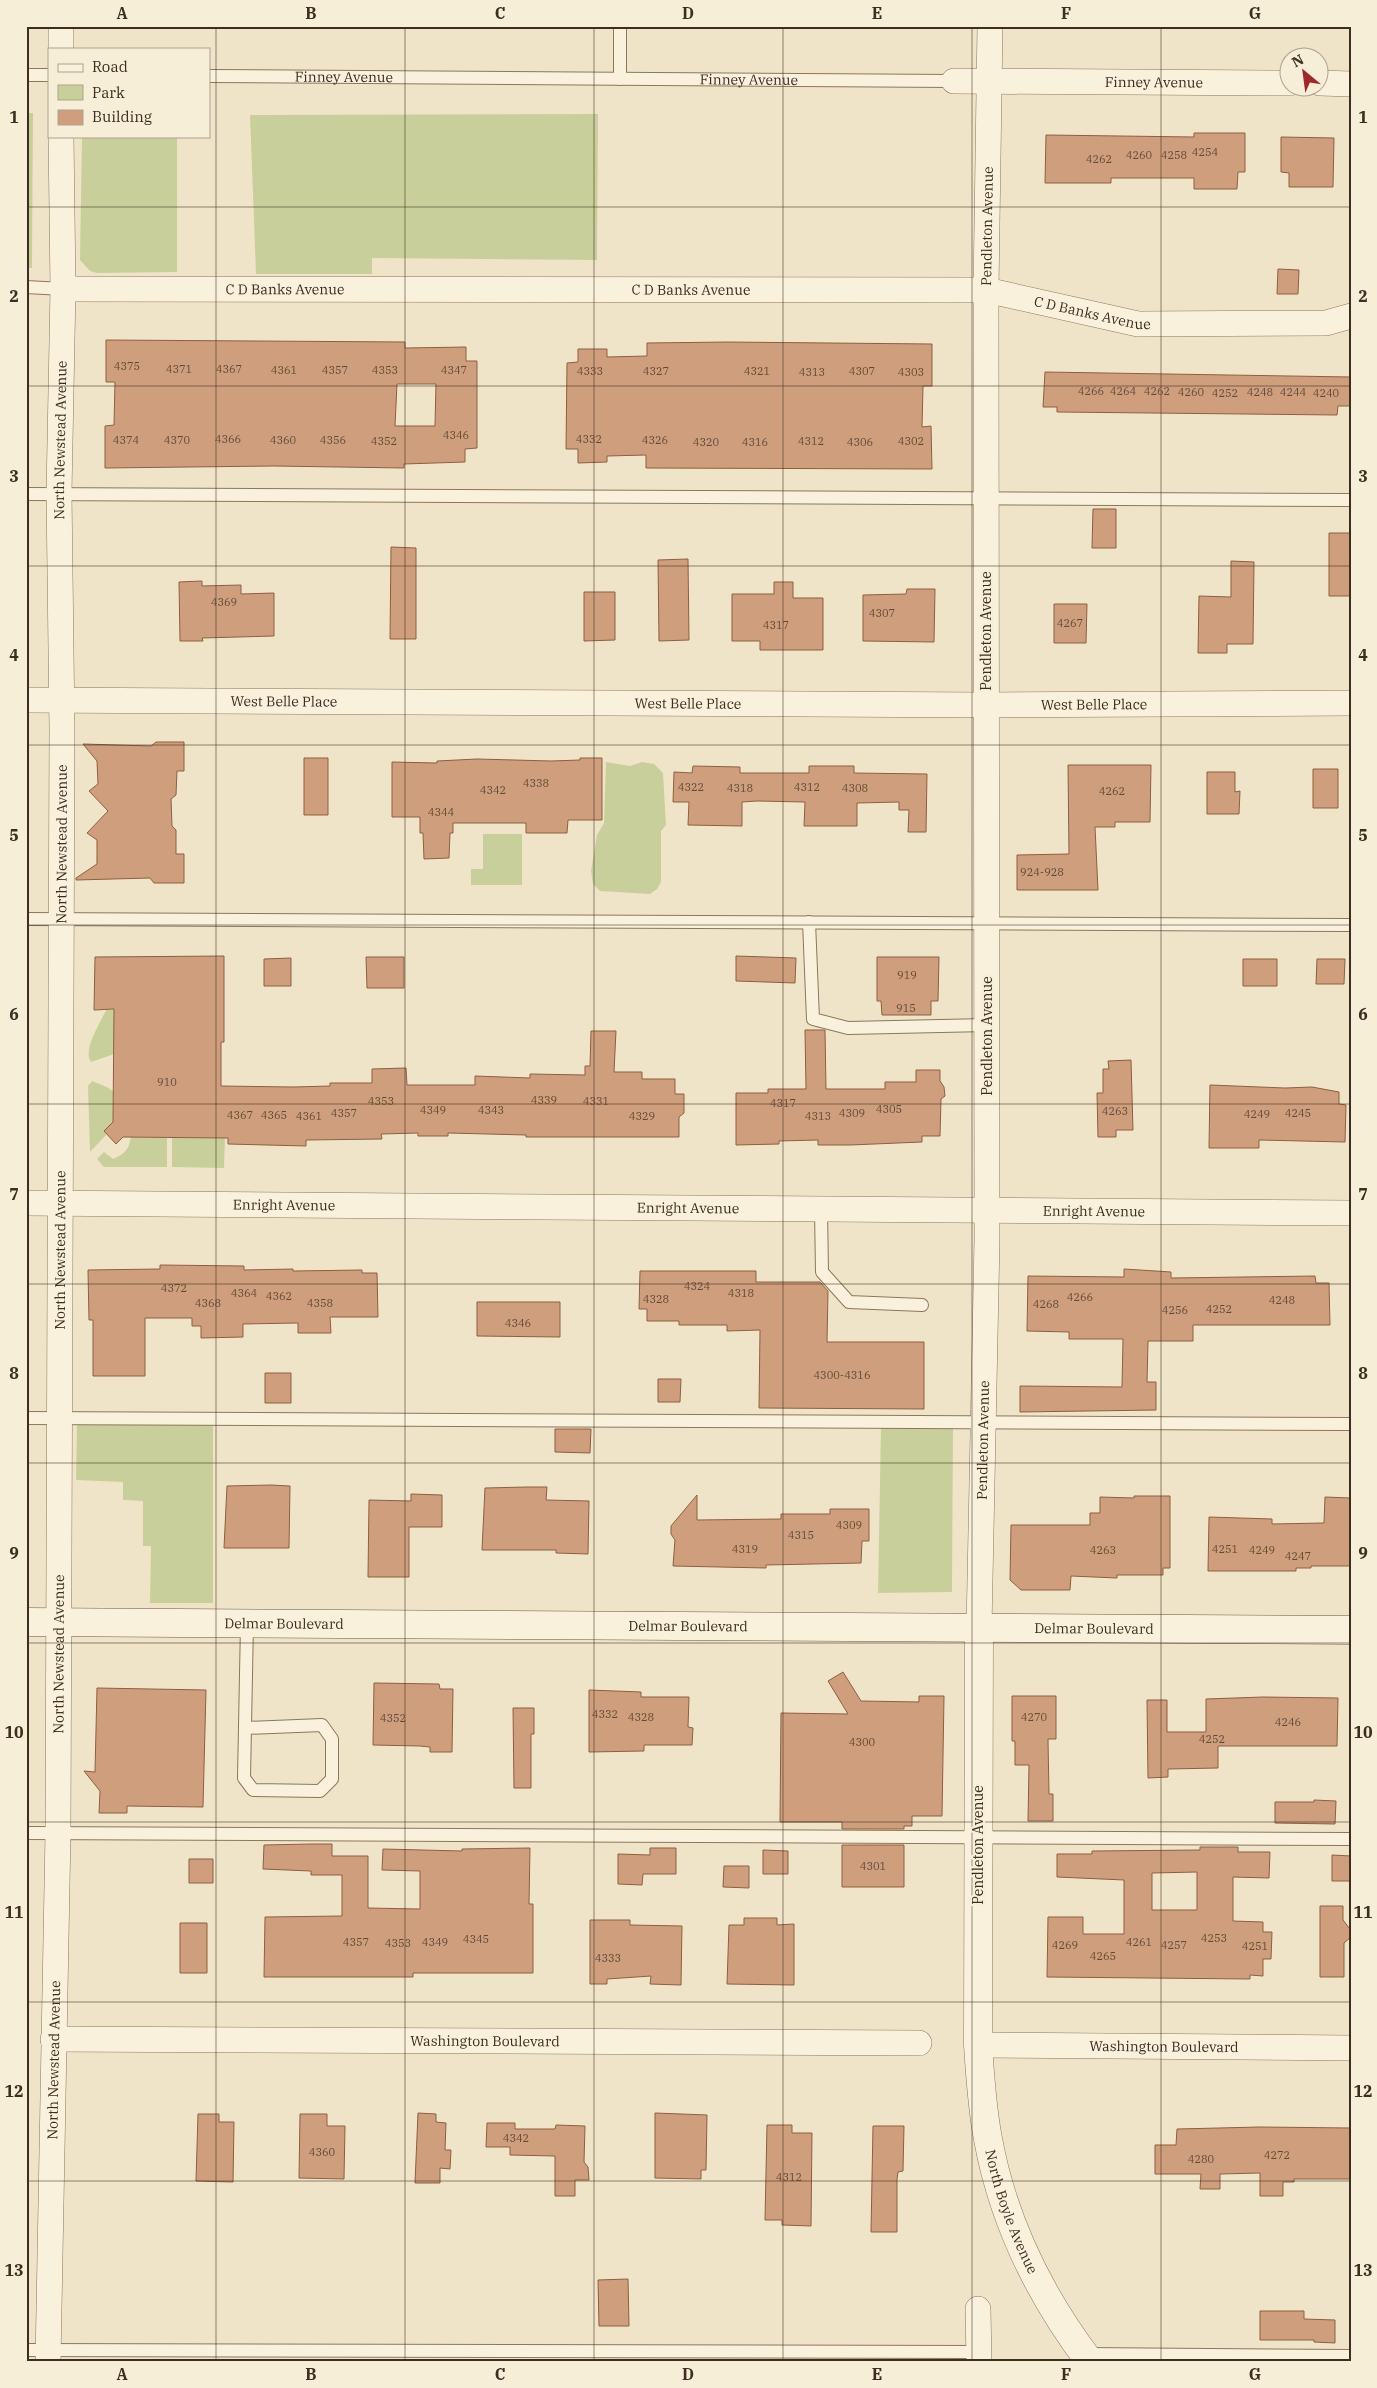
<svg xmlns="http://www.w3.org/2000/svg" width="1377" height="2388" viewBox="0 0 1377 2388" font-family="'IBM Plex Serif',serif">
  <rect width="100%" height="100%" fill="#f0e4c8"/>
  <path fill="#c9cf9b" d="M26 113H33L32 268H26Z
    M598 114 597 260 372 258V274H256L250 115Z
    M82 136H177V272L97 273 90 271 80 260Z
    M606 762 630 766 642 762 654 764 663 773 666 825 661 831V882L657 889 650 894 600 891 593 884 591 871 597 835 604 823Z
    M483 834H522V885H471V869H483Z
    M106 1010H122L114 1054 91 1062C82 1050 101 1022 106 1010Z
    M92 1081 107 1087 114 1092 113 1122 104 1131 107 1134 90 1152 88 1086Z
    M131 1137 167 1138V1167H104L97 1159 104 1152 113 1159C125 1154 129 1149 131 1137Z
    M172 1138H225L224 1168 172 1167Z
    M77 1424 213 1425V1603H150L151 1546H143V1501L123 1500V1482L76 1480Z
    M881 1426 953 1427 952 1592 878 1593Z"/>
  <path fill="#cf9f7d" stroke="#8d5f41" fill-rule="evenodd" d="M1194 133H1245V172H1238L1237 189H1194V178H1111V183H1045L1046 135 1194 137Z
    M1281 137 1334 138 1333 187H1289V173L1281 172Z
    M1278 269 1299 270 1298 294H1277Z
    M106 340 405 342V348L466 347V361H477V448L465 449V462L404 464V468L274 466 105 468V426L114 425 115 382H106ZM397 384H436L435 426H395Z
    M727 342 932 344V386H923L922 427 931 426 932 469 646 468V455L607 456V462L578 463V449H566L567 363 578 362V349H607V357L647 356V343Z
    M1045 372 1351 377V406H1338L1337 415 1057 412V407H1043Z
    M1093 509H1116V548H1092Z
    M1329 533H1351V596H1329Z
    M391 547 416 548V639H390Z
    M688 559 689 640 659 641 658 560Z
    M1231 561 1254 562 1253 644H1227V653H1198L1199 596 1231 597Z
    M202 581V586L241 585V594L274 593V636L202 638 203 641H180L179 582Z
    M774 582H793V598H823V650H760V641H732V594H774Z
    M907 589H935L934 642 863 641V595L906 594Z
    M584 592H615V640L584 641Z
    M1054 604H1087L1086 643H1054Z
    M156 742H184V771H177L176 795 171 799 172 826 176 830V854H184V883H154L150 878 76 880V878L97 864V840L87 833 108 811 89 791 98 784 97 761 83 744 151 746Z
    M304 758H328V815H304Z
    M580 758H602V820H568L567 833H526V823H453V833H450L449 858 424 859 423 833H420V817H392V762L437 763V761L477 759 551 761 580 760Z
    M1068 765H1151L1150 822H1115V827H1095L1098 890H1017V855L1069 854Z
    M693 766 740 767V773H809V766H854V773L927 774 926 832H908L909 810H899V802L857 803V826H804L805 802 757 801 742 802V826L688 825 689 802H673L674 772 692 773Z
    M1313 769H1338V808H1313Z
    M1207 772H1235V792L1240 791 1239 814H1207Z
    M224 956V1042H221V1086L293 1087 330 1086V1083H372V1069L406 1068 407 1085H475V1076L530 1078V1074L585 1075V1066H590L591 1031H616L614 1072H642V1079H675V1094H684V1113L679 1117V1137H526V1135L448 1133V1136H418V1133L381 1134 382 1139 306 1140V1146L228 1144V1138L123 1137 116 1144 104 1131 113 1122 114 1009 94 1010 95 957Z
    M736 956 796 958 795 983 736 981Z
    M366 957H404V988H367Z
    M877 957H939L938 1001H931V1015H882L881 1001H877Z
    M291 958V986H264V959Z
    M1243 959H1277V986H1243Z
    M1317 959H1345L1344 984H1316Z
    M805 1030H825L826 1089H885V1082H916V1070H940V1081L944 1087 945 1096 941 1099 940 1136H922V1142L850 1145H818V1140L779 1141V1144L736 1145V1093H768V1089H806Z
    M1131 1060 1133 1130H1116V1137H1098L1097 1093H1103V1069H1109L1108 1061Z
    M1210 1085 1285 1088 1312 1087 1339 1092V1104L1346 1105 1345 1142 1259 1140V1148H1209Z
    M160 1265 244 1266V1270L293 1269V1271L362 1270V1273H377L378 1317H330L331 1333H298V1323L243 1324V1337L201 1338V1326H192V1318H145V1376H93V1320H89L88 1270 160 1269Z
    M1124 1269 1171 1272V1278L1315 1276 1316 1283H1329L1330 1325H1193V1341H1148L1147 1382H1156V1410L1020 1412V1386L1122 1387 1123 1339H1069V1332L1027 1331 1028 1276 1124 1277Z
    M640 1271H756V1282H820L828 1291 827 1342H924V1409L759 1408 760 1330 727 1331V1325H679V1321H647V1309H639Z
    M477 1302H560V1337L477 1336Z
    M265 1373H291V1403H265Z
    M658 1379H681L680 1402H658Z
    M555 1429H591L590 1453 555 1452Z
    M271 1485 290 1486 289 1548H224L227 1486Z
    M527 1487H547L546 1500 589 1501 588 1554 556 1553V1550H482L485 1488Z
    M411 1494 442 1495V1527H409V1577H368L369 1500 411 1501Z
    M697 1495V1520L781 1519V1514H830V1509H869V1541H862L861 1563 766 1565V1568L673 1566 675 1540 671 1534V1526Z
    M1134 1496H1170V1568H1163V1575H1117V1578L1071 1576 1070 1590H1021L1010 1580 1011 1525H1090V1513H1100V1497L1134 1498Z
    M1325 1497 1350 1498 1351 1566H1311V1568H1296V1571H1208L1209 1517 1272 1519V1524L1324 1523Z
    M843 1672 861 1701 919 1702V1696H944L942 1816H912V1826H904V1829H842V1822H780L781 1713 848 1714 828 1681Z
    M374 1683 439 1684 440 1689H453L452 1752H430V1747L420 1746 373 1745Z
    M97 1688 206 1690 203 1807 127 1806V1813H99L100 1791 84 1771 95 1772Z
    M589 1690 641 1692V1697H689L688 1727 693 1728 692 1745H644V1751L589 1752Z
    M1012 1696H1056V1739H1048L1049 1794H1053V1821H1028L1029 1765H1015V1741H1012Z
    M1263 1697 1338 1698 1337 1746H1218V1768L1168 1769V1777L1148 1778 1147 1700H1167V1732H1206V1699Z
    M513 1708H534V1734H531V1788H514Z
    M1314 1800 1336 1801 1335 1824 1275 1823V1802H1314Z
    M311 1844H332V1856H368V1908L420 1909V1871L382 1870 383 1849 462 1851V1849L530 1848 529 1904H533V1973H413V1977H264L265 1917 342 1916V1875H311V1871L263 1869 264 1845Z
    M842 1845H904V1887H842Z
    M1200 1847H1238V1852H1270L1269 1878 1233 1877V1921L1263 1922V1932H1272L1271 1959H1263V1976L1250 1975V1979L1047 1977 1048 1917H1083V1934H1124V1880L1057 1877V1854H1092V1851L1200 1850ZM1197 1872V1910H1152V1873Z
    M650 1848H676V1874H643L642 1885 618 1884V1854L650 1855Z
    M763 1850 788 1851V1874H763Z
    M1332 1855 1351 1856V1881H1332Z
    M189 1859H213V1883H189Z
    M724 1866H749V1888L723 1887Z
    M1320 1906H1343V1920L1350 1929 1351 1937 1344 1943V1977H1320Z
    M744 1918H777V1925L794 1924V1985L727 1984 729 1925H744Z
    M590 1920H630V1925L682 1926 681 1985 650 1984 651 1976 607 1979V1984H590Z
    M180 1923H207V1973H180Z
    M418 2113 436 2114V2122L446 2123 445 2150H451L450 2169 440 2168V2183H415Z
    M655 2113 707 2115 706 2170H701V2179L655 2178Z
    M198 2114H219V2122H234L233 2182 196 2181Z
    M300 2114H327V2126H345L344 2179 299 2178Z
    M487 2123H515V2129H555L556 2125 585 2126 584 2162 588 2167 589 2180H575V2196H555V2156L510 2155V2147H486Z
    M767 2125H792V2133H812L811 2226 782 2225V2220H765Z
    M873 2126H904L903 2171 898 2172 897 2179V2232H871Z
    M1260 2127 1351 2128V2179H1294V2182H1283V2196H1260V2173L1220 2174V2189H1200L1201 2174H1155V2145H1176L1177 2129Z
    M628 2279 629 2326H599L598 2280Z
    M1260 2311H1304V2319L1335 2320V2343L1314 2342V2340H1260Z"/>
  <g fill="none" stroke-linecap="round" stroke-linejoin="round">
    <defs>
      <g id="service">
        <path d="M620 26V79"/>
        <path d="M26 75H49"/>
        <path id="s1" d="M209 76 954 81"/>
        <path d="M26 287 63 289"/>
        <path d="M26 494 1351 500"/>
        <path d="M26 919 1351 925"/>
        <path d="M809 922 813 1019 848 1028 987 1025"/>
        <path d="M821 1209 822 1272 849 1302 922 1305"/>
        <path d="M26 1418 1351 1424"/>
        <path d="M245 1728 322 1725 332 1739V1779L320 1791 253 1790 244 1778 247 1623"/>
        <path d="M26 1833 1351 1839"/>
        <path d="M26 2350 979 2352"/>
        <path d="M1084 2354 1351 2356"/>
      </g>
      <g id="minor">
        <path d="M61 49V26"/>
        <path id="s2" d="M954 81 1290 83"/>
        <path d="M1320 83 1351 84"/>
        <path id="s3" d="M63 289 986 290 1138 324 1326 323 1351 316"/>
        <path id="s4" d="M26 700 986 705 1351 703"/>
        <path id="s5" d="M26 1203 1351 1213"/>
        <path id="s6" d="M979 1628 987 1240 986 290 990 26"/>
        <path id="s7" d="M53 2039 919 2043"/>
        <path id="s8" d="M978 2045 1351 2048"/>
        <path d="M978 2309 979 2362"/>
        <path id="s9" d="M48 2362 58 1833 62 729 59 493 63 289 61 136"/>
      </g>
      <g id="tertiary">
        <path id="s10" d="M979 1628 978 2045C980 2076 982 2108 988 2139 1003 2221 1040 2296 1090 2362"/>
      </g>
      <g id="secondary">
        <path id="s11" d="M26 1622 1351 1630"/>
      </g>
    </defs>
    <use href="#service" stroke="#8d765c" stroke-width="14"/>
    <use href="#minor" stroke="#8d765c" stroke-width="26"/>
    <use href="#tertiary" stroke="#8d765c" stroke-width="29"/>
    <use href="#secondary" stroke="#6f573f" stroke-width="29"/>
    <use href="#service" stroke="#faf1dc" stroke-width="12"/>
    <use href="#minor" stroke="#faf1dc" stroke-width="25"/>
    <use href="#tertiary" stroke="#faf1dc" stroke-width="28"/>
    <use href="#secondary" stroke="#faf1dc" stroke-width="28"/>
  </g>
  <path fill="none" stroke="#3d2e20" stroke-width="1" stroke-opacity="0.55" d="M216 26V2362M405 26V2362M594 26V2362M783 26V2362M972 26V2362M1161 26V2362M26 207H1351M26 386H1351M26 566H1351M26 745H1351M26 925H1351M26 1104H1351M26 1284H1351M26 1463H1351M26 1643H1351M26 1822H1351M26 2002H1351M26 2181H1351"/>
  <g text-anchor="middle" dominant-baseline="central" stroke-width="4.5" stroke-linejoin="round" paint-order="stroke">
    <g font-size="11" fill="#624a37">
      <text x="1205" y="152">4254</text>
      <text x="1139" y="155">4260</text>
      <text x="1174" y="155">4258</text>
      <text x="1099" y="159">4262</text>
      <text x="127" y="366">4375</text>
      <text x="179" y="369">4371</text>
      <text x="229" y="369">4367</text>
      <text x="284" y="370">4361</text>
      <text x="335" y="370">4357</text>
      <text x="385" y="370">4353</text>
      <text x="454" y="370">4347</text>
      <text x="590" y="371">4333</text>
      <text x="656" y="371">4327</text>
      <text x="757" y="371">4321</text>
      <text x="862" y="371">4307</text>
      <text x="812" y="372">4313</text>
      <text x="911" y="372">4303</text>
      <text x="1091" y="391">4266</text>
      <text x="1123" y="391">4264</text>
      <text x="1157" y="391">4262</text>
      <text x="1191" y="392">4260</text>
      <text x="1260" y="392">4248</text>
      <text x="1293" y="392">4244</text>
      <text x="1225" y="393">4252</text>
      <text x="1326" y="393">4240</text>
      <text x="456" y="435">4346</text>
      <text x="228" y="439">4366</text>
      <text x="589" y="439">4332</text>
      <text x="126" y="440">4374</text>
      <text x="177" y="440">4370</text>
      <text x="283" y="440">4360</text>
      <text x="333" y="440">4356</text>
      <text x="655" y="440">4326</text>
      <text x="384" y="441">4352</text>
      <text x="811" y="441">4312</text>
      <text x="911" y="441">4302</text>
      <text x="706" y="442">4320</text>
      <text x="755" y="442">4316</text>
      <text x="860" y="442">4306</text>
      <text x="224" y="602">4369</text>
      <text x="882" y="613">4307</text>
      <text x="1070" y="623">4267</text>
      <text x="776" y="625">4317</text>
      <text x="536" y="783">4338</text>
      <text x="691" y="787">4322</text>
      <text x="807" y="787">4312</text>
      <text x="740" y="788">4318</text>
      <text x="855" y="788">4308</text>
      <text x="493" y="790">4342</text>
      <text x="1112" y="791">4262</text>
      <text x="441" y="812">4344</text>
      <text x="1042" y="872">924-928</text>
      <text x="907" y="975">919</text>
      <text x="906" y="1008">915</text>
      <text x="167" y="1082">910</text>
      <text x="544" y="1100">4339</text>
      <text x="381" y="1101">4353</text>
      <text x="596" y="1101">4331</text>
      <text x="783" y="1103">4317</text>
      <text x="889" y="1109">4305</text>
      <text x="433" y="1110">4349</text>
      <text x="491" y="1110">4343</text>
      <text x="1115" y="1111">4263</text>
      <text x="344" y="1113">4357</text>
      <text x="852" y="1113">4309</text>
      <text x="1298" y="1113">4245</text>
      <text x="1257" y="1114">4249</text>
      <text x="240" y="1115">4367</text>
      <text x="274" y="1115">4365</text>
      <text x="309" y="1116">4361</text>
      <text x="642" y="1116">4329</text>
      <text x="818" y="1116">4313</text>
      <text x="697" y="1286">4324</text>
      <text x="174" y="1288">4372</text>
      <text x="244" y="1293">4364</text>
      <text x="741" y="1293">4318</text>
      <text x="279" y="1296">4362</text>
      <text x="1080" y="1297">4266</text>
      <text x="656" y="1299">4328</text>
      <text x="1282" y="1300">4248</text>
      <text x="208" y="1303">4368</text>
      <text x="320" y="1303">4358</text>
      <text x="1046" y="1304">4268</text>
      <text x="1219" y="1309">4252</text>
      <text x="1175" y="1310">4256</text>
      <text x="518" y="1323">4346</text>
      <text x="842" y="1375">4300-4316</text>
      <text x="849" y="1525">4309</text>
      <text x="801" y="1535">4315</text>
      <text x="745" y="1549">4319</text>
      <text x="1225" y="1549">4251</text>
      <text x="1103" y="1550">4263</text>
      <text x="1262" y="1550">4249</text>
      <text x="1298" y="1556">4247</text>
      <text x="605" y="1714">4332</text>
      <text x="641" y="1717">4328</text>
      <text x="1034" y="1717">4270</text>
      <text x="393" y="1718">4352</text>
      <text x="1288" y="1722">4246</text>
      <text x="1212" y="1739">4252</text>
      <text x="862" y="1742">4300</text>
      <text x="873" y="1866">4301</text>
      <text x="1214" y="1938">4253</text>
      <text x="476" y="1939">4345</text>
      <text x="356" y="1942">4357</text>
      <text x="435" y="1942">4349</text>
      <text x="1139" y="1942">4261</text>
      <text x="398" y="1943">4353</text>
      <text x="1065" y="1945">4269</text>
      <text x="1174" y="1945">4257</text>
      <text x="1255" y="1946">4251</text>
      <text x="1103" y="1956">4265</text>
      <text x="608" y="1958">4333</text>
      <text x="516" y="2138">4342</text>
      <text x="322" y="2152">4360</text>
      <text x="1277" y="2155">4272</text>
      <text x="1201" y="2159">4280</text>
      <text x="789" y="2177">4312</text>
    </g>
    <g font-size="14" fill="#3d2e20" stroke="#f7eed8">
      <text stroke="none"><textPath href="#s1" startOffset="135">Finney Avenue</textPath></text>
      <text stroke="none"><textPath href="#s1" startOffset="540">Finney Avenue</textPath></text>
      <text stroke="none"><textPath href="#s2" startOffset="200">Finney Avenue</textPath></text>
      <text stroke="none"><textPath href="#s6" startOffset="1402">Pendleton Avenue</textPath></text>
      <text stroke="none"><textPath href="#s3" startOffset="222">C D Banks Avenue</textPath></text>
      <text stroke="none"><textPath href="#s3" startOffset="628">C D Banks Avenue</textPath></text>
      <text stroke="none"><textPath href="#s3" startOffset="1032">C D Banks Avenue</textPath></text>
      <text stroke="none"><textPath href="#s9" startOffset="1922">North Newstead Avenue</textPath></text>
      <text transform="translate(986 631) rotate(-90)">Pendleton Avenue</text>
      <text stroke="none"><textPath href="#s4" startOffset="258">West Belle Place</textPath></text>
      <text stroke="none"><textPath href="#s4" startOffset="662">West Belle Place</textPath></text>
      <text stroke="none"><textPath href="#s4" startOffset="1068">West Belle Place</textPath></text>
      <text stroke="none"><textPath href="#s9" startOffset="1518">North Newstead Avenue</textPath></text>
      <text transform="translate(987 1036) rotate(-90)">Pendleton Avenue</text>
      <text stroke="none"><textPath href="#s5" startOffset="258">Enright Avenue</textPath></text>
      <text stroke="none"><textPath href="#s5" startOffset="662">Enright Avenue</textPath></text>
      <text stroke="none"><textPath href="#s5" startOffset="1068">Enright Avenue</textPath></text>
      <text stroke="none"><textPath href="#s9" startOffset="1112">North Newstead Avenue</textPath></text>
      <text stroke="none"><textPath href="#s6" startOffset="188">Pendleton Avenue</textPath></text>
      <text stroke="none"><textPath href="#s11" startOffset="258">Delmar Boulevard</textPath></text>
      <text stroke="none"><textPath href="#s11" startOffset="662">Delmar Boulevard</textPath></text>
      <text stroke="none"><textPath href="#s11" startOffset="1068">Delmar Boulevard</textPath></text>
      <text stroke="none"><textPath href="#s9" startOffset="708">North Newstead Avenue</textPath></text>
      <text transform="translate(978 1845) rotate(-90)">Pendleton Avenue</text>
      <text stroke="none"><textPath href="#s7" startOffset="432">Washington Boulevard</textPath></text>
      <text stroke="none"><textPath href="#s8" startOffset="186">Washington Boulevard</textPath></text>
      <text stroke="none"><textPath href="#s9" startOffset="302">North Newstead Avenue</textPath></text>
      <text stroke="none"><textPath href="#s10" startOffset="588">North Boyle Avenue</textPath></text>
    </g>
  </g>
  <rect width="1377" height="2388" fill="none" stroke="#f7eed8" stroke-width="55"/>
  <rect x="48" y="48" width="162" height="90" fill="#f7eed8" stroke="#ada18e"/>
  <rect x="58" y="64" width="25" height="8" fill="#faf1dc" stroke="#ada18e"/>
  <text x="92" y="72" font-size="15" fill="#3d2e20">Road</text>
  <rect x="58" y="85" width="25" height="15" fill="#c9cf9b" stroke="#ada18e"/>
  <text x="92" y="98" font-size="15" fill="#3d2e20">Park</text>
  <rect x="58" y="110" width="25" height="15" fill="#cf9f7d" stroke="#ada18e"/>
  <text x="92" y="122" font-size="15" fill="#3d2e20">Building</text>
  <g transform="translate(1304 72) rotate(331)"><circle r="24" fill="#f7eed8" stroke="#ada18e"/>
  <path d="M0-4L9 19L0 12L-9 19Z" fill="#9e2a2b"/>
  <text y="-8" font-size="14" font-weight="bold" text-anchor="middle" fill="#3d2e20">N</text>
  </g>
  <rect x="28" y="28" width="1322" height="2332" fill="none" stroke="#3d2e20" stroke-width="2"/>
  <g font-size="16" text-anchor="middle" font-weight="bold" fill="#3d2e20">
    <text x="122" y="19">A</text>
    <text x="311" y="19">B</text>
    <text x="500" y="19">C</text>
    <text x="688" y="19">D</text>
    <text x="877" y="19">E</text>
    <text x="1066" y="19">F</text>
    <text x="1255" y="19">G</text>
    <text x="14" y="123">1</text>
    <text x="1363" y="123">1</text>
    <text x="14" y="302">2</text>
    <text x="1363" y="302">2</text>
    <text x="14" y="482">3</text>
    <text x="1363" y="482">3</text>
    <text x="14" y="661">4</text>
    <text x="1363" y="661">4</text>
    <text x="14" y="841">5</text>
    <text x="1363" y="841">5</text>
    <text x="14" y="1020">6</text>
    <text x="1363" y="1020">6</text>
    <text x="14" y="1200">7</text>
    <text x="1363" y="1200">7</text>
    <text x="14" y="1379">8</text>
    <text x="1363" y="1379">8</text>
    <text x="14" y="1559">9</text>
    <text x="1363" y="1559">9</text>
    <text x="14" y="1738">10</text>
    <text x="1363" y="1738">10</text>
    <text x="14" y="1918">11</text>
    <text x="1363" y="1918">11</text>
    <text x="14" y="2097">12</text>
    <text x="1363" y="2097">12</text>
    <text x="14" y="2276">13</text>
    <text x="1363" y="2276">13</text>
    <text x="122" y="2380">A</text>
    <text x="311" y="2380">B</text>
    <text x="500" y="2380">C</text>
    <text x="688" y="2380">D</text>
    <text x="877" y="2380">E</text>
    <text x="1066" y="2380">F</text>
    <text x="1255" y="2380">G</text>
  </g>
</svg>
